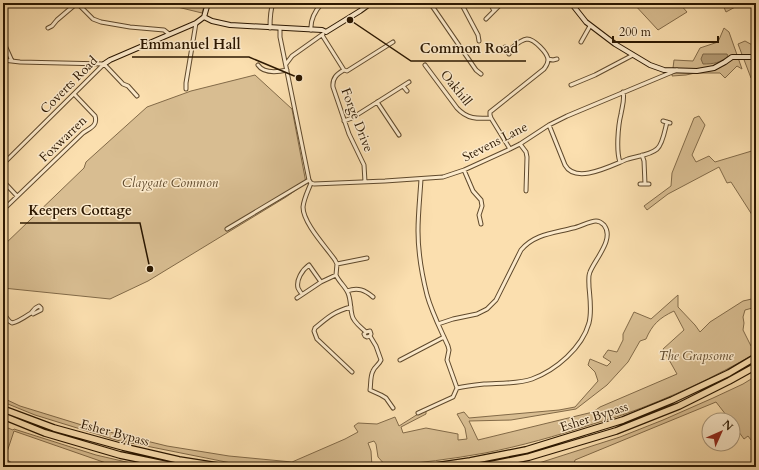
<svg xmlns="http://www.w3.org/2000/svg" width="759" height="470" viewBox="0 0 759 470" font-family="Cardo,serif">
  <rect width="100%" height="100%" fill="#fbdfaf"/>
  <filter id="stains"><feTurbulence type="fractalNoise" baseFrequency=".005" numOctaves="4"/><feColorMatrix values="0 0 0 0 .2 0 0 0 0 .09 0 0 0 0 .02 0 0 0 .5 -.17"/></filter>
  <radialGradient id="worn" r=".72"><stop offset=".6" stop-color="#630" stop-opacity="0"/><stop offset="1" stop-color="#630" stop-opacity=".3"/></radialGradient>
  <path fill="#d8bd91" stroke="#826a48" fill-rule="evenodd" d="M161 3H205L202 13Z
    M633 3H679L687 12 658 30Z
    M722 3H737V6L726 12Z
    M724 28 729 32 742 69 737 66 725 78 720 73H695L686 75 672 76 674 60 693 61 700 48 718 42Z
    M745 41 756 47V74L751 78 738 44Z
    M255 75 292 109 306 183 286 197 148 281 110 299 3 288V246L84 168 86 162 147 107 191 91Z
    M699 116 705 125 692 155 696 162 709 156 715 162 755 150 756 151V221L731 182 727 183 719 167 668 194 647 210 644 206 671 186 672 173 694 118Z
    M678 295V307L695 325 700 332 710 322 743 301 756 298V307L745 310 743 317 744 323 743 330 751 346 756 344V353C715 377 670 398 625 414 614 418 602 421 590 425 556 436 521 446 485 453 452 459 419 463 386 466L378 457 376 444 374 441 368 443 371 451 372 467H307L236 464 116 440 35 415 3 402V398L20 406 85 426 167 446 229 456 292 462 345 439 358 432 354 426 358 423 377 424 395 417 399 426 426 409V414L401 427 403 433 426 428 458 434V440L467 439 465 428 457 414 464 412 469 418 559 410 575 407 598 381 595 372 588 365 590 359 607 366 611 362 603 357 608 350 617 352 623 340V334L634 312 651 319ZM674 311 684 330 663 349 677 374 600 407 593 412 478 440 469 421 511 420 576 409 607 385 628 362 640 341 646 339C652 325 659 318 674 311Z
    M756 376V440L754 438 751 440 748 436 744 439 733 424V420H730L716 402 575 460 573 467H516L539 463 620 437 663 420 713 398 743 384Z
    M3 426 13 430 14 429 96 455 148 467H123L106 463 14 431 5 458 17 467H3Z"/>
  <path fill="#b49b74" stroke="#7d6646" d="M703 54H727L728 56C721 63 713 64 703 64L701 59Z"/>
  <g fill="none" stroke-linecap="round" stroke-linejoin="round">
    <defs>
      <path id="street" d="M77 3 93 19 101 22 130 27 164 30 169 34
        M430 3 476 70 481 74
        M461 3 478 35 479 41
        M490 3 494 11
        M486 19 502 3
        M48 28 52 26 57 20 77 3
        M270 28C270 19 270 11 273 3
        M280 28V37L309 180 311 183
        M311 30C310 19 315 11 322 3
        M322 35 344 70 347 71 393 42
        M3 41 12 61
        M581 42 590 26
        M505 47 509 54
        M508 51C514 47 519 40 527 39 534 39 548 53 548 60 548 64 546 66 544 69L490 112V115L491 118 510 149
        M548 59 553 60 557 59
        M3 60 20 62 104 64
        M104 64 123 84 128 86 137 96
        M286 64 292 56 323 34
        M258 65C264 74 278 72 287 70
        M425 65 457 108C467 119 477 119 491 118
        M344 70C337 74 332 78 333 87L349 134 364 165 365 182
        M571 85 595 75 633 55
        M403 86 407 91
        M186 89V83L196 23
        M377 102 399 135
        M344 121 352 118 409 82
        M663 121 670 123
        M549 125 565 165C576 185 612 165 628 159 638 156 650 155 657 149 663 144 665 129 667 122
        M520 144 526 152 527 157 526 191
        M642 155 644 161 645 184
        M620 162C616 151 618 126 621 114 622 107 625 99 623 92
        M3 164 104 64
        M464 170 473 191 481 200 482 206 479 215 481 224
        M421 179C420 196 418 214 418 231 418 252 422 275 427 295 432 313 441 330 448 346L449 350 447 360 457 388
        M3 181 17 196
        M311 183 314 184 385 181 443 177 464 170 510 149 520 144 549 125 567 116 677 70
        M311 183C308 191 304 198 303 207 303 223 326 247 335 260L337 264 336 275C339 282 345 286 348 293 351 300 350 307 352 315 353 322 361 327 366 332L370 331 371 334 370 336 367 337 365 336 364 334 366 332
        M640 184H649
        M3 210 83 133C90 128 98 126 95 116L74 94
        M227 229 309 180
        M337 264 367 258
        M347 291C358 287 365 290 373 297
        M302 294C301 293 299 290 298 288 296 280 302 270 309 265L321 282
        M297 298 321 282 336 275
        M351 307C335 311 328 317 315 328L314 331 317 339 352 372
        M3 313 9 321 12 323C18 322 25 317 31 313 34 310 34 308 39 306L41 308V310L33 314
        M438 324 453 319 477 314 487 309 496 300 521 250C534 234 554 233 573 228 579 227 590 221 596 221 599 221 602 223 604 225 615 239 595 259 590 272 588 276 589 282 589 287 590 299 592 311 589 323 582 348 556 370 532 379 519 384 498 383 484 384 475 385 466 386 457 388
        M370 336 376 346 381 360C379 365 375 366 373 371 370 376 371 385 370 390L381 395 386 398 393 408
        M400 360 444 337
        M418 413 453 397 457 388"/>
      <path id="secondary" d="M571 3 586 22 615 44 650 65 664 70 697 71 714 68 725 62 732 57H756
        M204 17 212 21 230 25 322 30 326 32 360 11 371 3
        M104 64 110 60 196 23 204 17 208 3"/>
      <path id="highway" d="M3 409 54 428 123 447 179 460 224 467
        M3 416 45 433 120 455 178 467
        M429 467 470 461 526 450 623 420 672 400 729 373 756 357
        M479 467 529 457 616 431 679 406 729 381 756 366"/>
    </defs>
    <use href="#street" stroke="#5f492c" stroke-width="5"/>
    <use href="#secondary" stroke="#2b1700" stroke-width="6"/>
    <use href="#highway" stroke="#2b1700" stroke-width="8"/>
    <use href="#street" stroke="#fceacb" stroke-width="3"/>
    <use href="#secondary" stroke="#fceacb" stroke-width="4"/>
    <use href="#highway" stroke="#fbdfaf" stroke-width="5.5"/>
  </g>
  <g text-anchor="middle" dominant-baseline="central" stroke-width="3" stroke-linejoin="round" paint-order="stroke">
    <g font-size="13" fill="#2b1700" stroke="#fceacb">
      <text transform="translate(69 85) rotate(-45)">Coverts Road</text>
      <text transform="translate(456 88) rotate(51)">Oakhill</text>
      <text transform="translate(357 120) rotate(69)">Forge Drive</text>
      <text transform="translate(63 139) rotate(-44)">Foxwarren</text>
      <text transform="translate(495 142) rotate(-27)">Stevens Lane</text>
      <text transform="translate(594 417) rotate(-18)">Esher Bypass</text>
      <text transform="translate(115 433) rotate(15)">Esher Bypass</text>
    </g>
    <g font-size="13" font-style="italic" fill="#5f492c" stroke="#fceacb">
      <text x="170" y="183">Claygate Common</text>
      <text x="696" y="356">The Grapsome</text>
    </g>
  </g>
  <path fill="none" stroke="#2b1700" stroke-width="1.5" d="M299 78L249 57H132M350 20L411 61H526M150 269L140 223H20"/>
  <g fill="#2b1700" stroke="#fceacb" stroke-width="1.5">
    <circle cx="299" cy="78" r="4"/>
    <circle cx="350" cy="20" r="4"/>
    <circle cx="150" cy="269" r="4"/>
  </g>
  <g font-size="14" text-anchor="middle" font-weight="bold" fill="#2b1700" stroke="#fceacb" stroke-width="3" stroke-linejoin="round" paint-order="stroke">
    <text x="190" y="49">Emmanuel Hall</text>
    <text x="469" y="53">Common Road</text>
    <text x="80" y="215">Keepers Cottage</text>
  </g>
  <rect width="759" height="470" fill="none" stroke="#fbdfaf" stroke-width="16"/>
  <rect x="4" y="4" width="751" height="462" fill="none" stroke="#2b1700" stroke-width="2"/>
  <rect x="8" y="8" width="743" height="454" fill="none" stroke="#2b1700"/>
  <g transform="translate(721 432) rotate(45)"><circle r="19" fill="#fceacb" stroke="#a8967a"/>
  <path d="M0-3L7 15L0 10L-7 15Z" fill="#8f2418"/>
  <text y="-6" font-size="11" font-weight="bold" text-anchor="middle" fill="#2b1700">N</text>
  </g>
  <path d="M613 36v6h105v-6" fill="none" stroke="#2b1700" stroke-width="2"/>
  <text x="619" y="36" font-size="12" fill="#2b1700" stroke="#fceacb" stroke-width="3" paint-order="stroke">200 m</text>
  <rect width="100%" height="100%" filter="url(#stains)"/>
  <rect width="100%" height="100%" fill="url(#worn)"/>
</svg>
